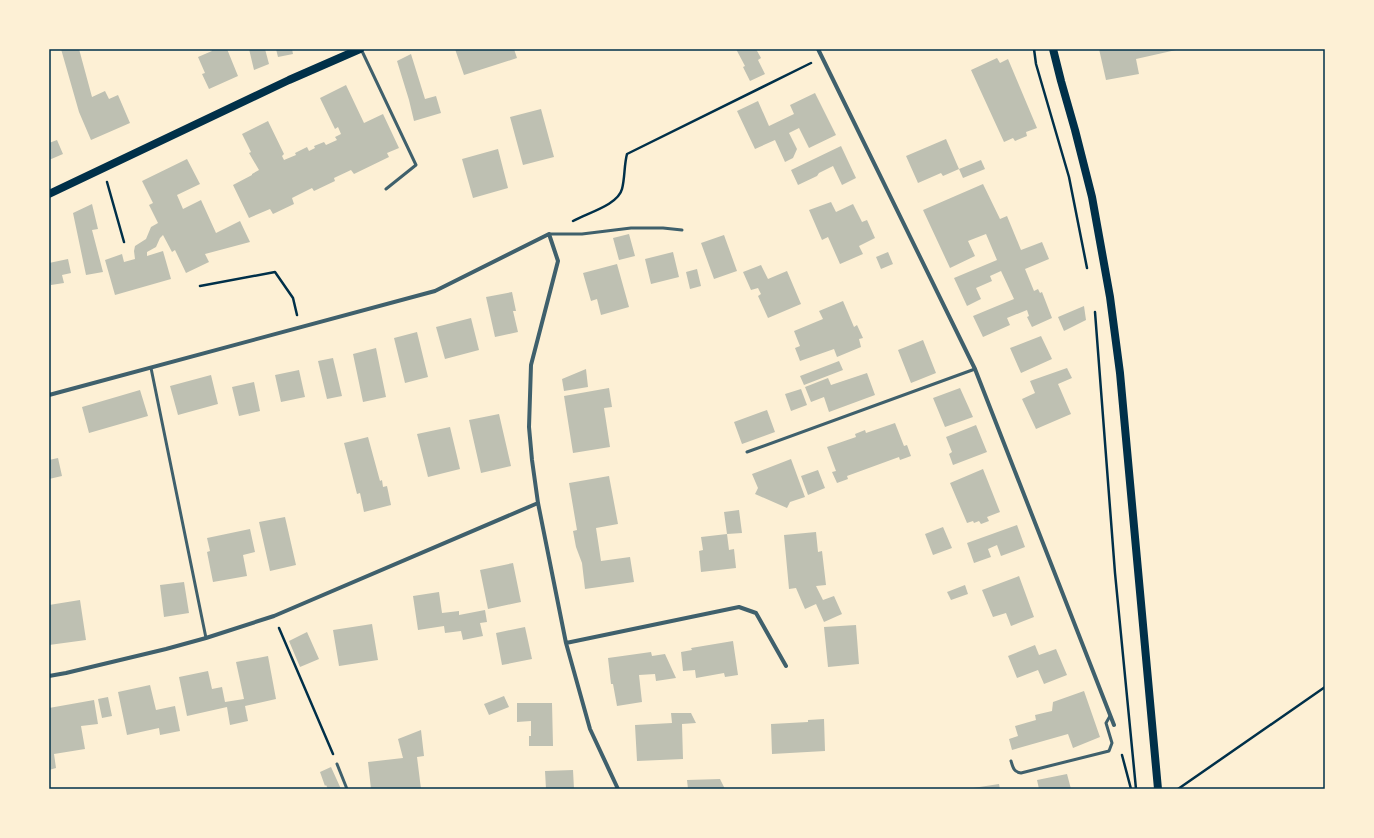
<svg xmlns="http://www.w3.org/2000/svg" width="1374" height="838" viewBox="0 0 1374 838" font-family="'Varela Round',sans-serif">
  <rect width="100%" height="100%" fill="#fdf0d5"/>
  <path fill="#bec0b2" d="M61 49H79L92 97 105 91 109 99 118 95 130 123 91 140 79 112Z
    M211 49H227L238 76 209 89 202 74 205 73 198 57 212 51Z
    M249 49H265L269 64 254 70Z
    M276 49H292L293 54 278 57Z
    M455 49H514L517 58 464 75Z
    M736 49H756L761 58 758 60 765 74 750 81 743 67 745 66Z
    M1099 49H1176V50L1136 59 1139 74 1106 80Z
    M411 54 425 99 436 96 441 113 414 121 409 100 397 61Z
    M997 58 1000 63 1008 59 1037 128 1026 132 1027 136 1015 141 1013 138 1004 142 971 70Z
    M346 85 364 123 383 114 399 148 387 153 389 157 354 174 351 170 334 178 335 181 314 191 312 188 292 198 294 204 273 214 270 209 249 218 233 185 252 175V174L259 170 249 153 251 152 242 134 268 121 284 154 282 156 284 160 296 155 295 153 307 147 309 151 315 148 314 146 324 142 326 145 337 140 335 137 341 134 338 127 335 129 320 98Z
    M815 93 836 135 809 148 799 128 789 133 797 149 793 158 785 162 775 140 755 149 737 111 758 101 769 126 794 114 790 105Z
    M541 109 554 157 523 165 510 117Z
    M946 139 959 169 943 176 941 173 918 183 906 156Z
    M57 140 63 154 49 160V143Z
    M841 146 856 178 842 185 833 166 819 173 817 176 798 185 791 170Z
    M498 149 508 188 473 198 462 159Z
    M187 159 200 184 177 195 183 209 201 200 216 233 240 221 250 242 205 254 209 262 186 273 175 250 172 252 163 235 160 238 156 247 147 252V256L163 251 171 279 115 295 105 260 122 254 124 262 135 259 134 251 135 246 146 239 151 227 158 223 149 205 153 203 142 181Z
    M981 160 985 169 963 178 959 169Z
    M983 184 1000 219 1007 216 1021 250 1042 242 1049 259 1025 269 1034 291 1038 289 1040 293 1042 292 1052 318 1032 327 1027 317 1029 316 1027 310 1007 318 1010 325 983 337 973 316 1014 299 1001 271 990 276 992 281 976 288 981 299 967 306 954 278 997 260 986 234 968 241 975 256 950 268 923 210Z
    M831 202 836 212 853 204 862 222 867 220 875 238 859 246 863 254 840 264 828 237 822 240 809 210Z
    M92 204 98 229 92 230 103 272 86 275 73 213Z
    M629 234 635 256 619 260 613 238Z
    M724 235 737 271 714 279 701 243Z
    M673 252 679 277 651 284 645 259Z
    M888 252 893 264 881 269 876 257Z
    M68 259 71 273 62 275 64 283 51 285 49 276V263Z
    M617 264 629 307 601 315 597 299 591 301 583 273Z
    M761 265 768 279 787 271 801 304 768 318 758 296 761 294 758 288 751 290 743 272Z
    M697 269 701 286 690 289 686 272Z
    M512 292 516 311H513L518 332 495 337 486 297Z
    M843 301 854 327 857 325 863 338 859 339 861 347 837 357 834 349 800 361 795 348 800 346 794 331 823 319 819 311Z
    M1084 306 1086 320 1064 331 1058 317Z
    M471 318 479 350 445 359 436 327Z
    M417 332 428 377 405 383 394 338Z
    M1041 336 1052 359 1021 373 1010 348Z
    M923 340 936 373 911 383 898 350Z
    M376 348 386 397 363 402 353 354Z
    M333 358 342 396 327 399 318 361Z
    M839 361 843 370 804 385 800 376Z
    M1067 368 1072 378 1058 384 1071 414 1036 429 1022 399 1035 393 1030 381Z
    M586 369 588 387 564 391 562 379Z
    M299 370 305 397 281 402 275 375Z
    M867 373 875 395 829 412 824 397 811 402 805 387 828 378 831 385Z
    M211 375 218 404 178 415 170 386Z
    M254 382 260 411 239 416 232 387Z
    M609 388 612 407 604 408 610 447 573 453 564 396Z
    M960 388 973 417 945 427 933 398Z
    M801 389 807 405 791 411 785 394Z
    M140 390 148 416 89 433 82 407Z
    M767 410 775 432 742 444 734 422Z
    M499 414 511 466 481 473 469 420Z
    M895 423 904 446 907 445 911 456 900 460 899 457 847 476 848 479 837 483 832 472 836 471 827 447 856 437 855 434 865 430 866 433Z
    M976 425 987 452 953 465 949 454 952 452 946 437Z
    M450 427 460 469 428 477 417 434Z
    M368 437 380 481 382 480 383 487 387 486 391 505 364 512 360 493 357 494 344 443Z
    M58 458 62 476 49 479V460Z
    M791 459 805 497 790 502 787 508 755 494 758 488 752 474Z
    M983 469 1000 512 987 517 989 521 981 524 979 521 974 523 973 521 967 523 950 483Z
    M818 470 825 488 808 495 801 476Z
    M609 476 618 524 596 528 601 561 630 557 634 582 585 589 582 563 576 547 573 531 577 530 569 483Z
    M739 510 742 533 727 534 729 550 734 549 736 568 701 572 699 551 703 550 701 537 727 534 724 512Z
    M285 517 296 565 270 571 259 522Z
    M1017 525 1025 547 1001 556 997 545 988 549 991 557 974 563 967 543Z
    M943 527 952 548 933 555 925 534Z
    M250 529 255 552 243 555 247 576 213 582 207 552 210 551 207 538Z
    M816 532 818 552 822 551 826 585 816 586 823 600 834 596 842 614 824 622 816 604 805 609 796 588 789 589 784 535Z
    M513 563 521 602 488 609 480 570Z
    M1019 576 1034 617 1011 626 1006 613 993 617 982 590Z
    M184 582 189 613 164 617 160 585Z
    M965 585 968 594 951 600 947 592Z
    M439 592 442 613 459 611V615L485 610 487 622 480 623 483 636 463 640 461 631 445 633 444 626 418 630 413 596Z
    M80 600 86 640 49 645V605Z
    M372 624 378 660 339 666 333 630Z
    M856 625 859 664 828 667 824 627Z
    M525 627 532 659 502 665 496 633Z
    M307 632 319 659 300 667 289 641Z
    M733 641 738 675 725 677 724 673 696 678 695 670 683 671 681 652 692 650 691 648Z
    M1035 645 1039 655 1056 649 1067 675 1044 684 1038 670 1017 678 1008 656Z
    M651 652 652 656 665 654 676 678 656 681 655 674 639 675 642 702 617 706 613 684H611L608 658Z
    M268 656 276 699 245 706 248 721 230 725 227 707 187 716 179 677 208 671 212 689 222 687 225 702 244 699 236 662Z
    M150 685 156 710 175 706 180 731 160 735 159 728 127 735 118 692Z
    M1084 691 1100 737 1073 748 1068 734 1012 750 1009 739 1018 736 1015 726 1036 720 1035 715 1052 711 1053 702Z
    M504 696 509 707 489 715 484 704Z
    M108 697 112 716 102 718 98 699Z
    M94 700 98 724 81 726 85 749 54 754 56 768 49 770V708Z
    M517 703H552L553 746H529V736H531V721L517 722Z
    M671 713H691L696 723 682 724 683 759 637 761 635 725 672 723Z
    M824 719 825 751 772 754 771 724 808 722V720Z
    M421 730 424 756 417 757 421 789H371L368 762 403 758 398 739Z
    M331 767 341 789H328L326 785 325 786 320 772Z
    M573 770 574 789H546L545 771Z
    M1067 774 1071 789H1039L1037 780Z
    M720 779 725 789H688L687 780Z
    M999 784 1000 789H974L973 788Z"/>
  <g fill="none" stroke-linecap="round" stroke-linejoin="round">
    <path stroke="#003049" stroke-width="2.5" d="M1034 49 1036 64 1069 177 1087 268
      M107 182 124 242
      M573 221C587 213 618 205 622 189 625 178 624 165 627 154L811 63
      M200 286 275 272 293 298 297 315
      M1095 312 1115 573 1136 789
      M279 628 333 754
      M1122 755 1131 789
      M1178 789 1325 687"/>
    <path stroke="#3f606c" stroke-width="3" d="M361 49 416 165 386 189
      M549 234H582L631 228H663L682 230
      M151 368 206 638
      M747 452 975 369
      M1011 761C1013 768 1014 772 1021 773L1109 751 1112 743 1106 723 1110 716
      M337 764 347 789"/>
    <path stroke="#3f606c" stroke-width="4" d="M818 49 975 369 1114 725
      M49 395 435 291 549 234 558 261 531 365 529 427 532 460 538 503 566 643 590 729 618 789
      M566 643 739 607 756 613 786 666
      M49 676 66 673 166 649 206 638 274 616 538 503"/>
    <path stroke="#003049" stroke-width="8" d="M1053 49 1061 81 1075 130 1092 197 1110 297 1120 373 1158 789
      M49 194 289 80 360 49"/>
  </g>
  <rect width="1374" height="838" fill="none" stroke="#fdf0d5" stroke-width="100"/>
  <rect x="50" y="50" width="1274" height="738" fill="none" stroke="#003049" stroke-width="1.5"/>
</svg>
